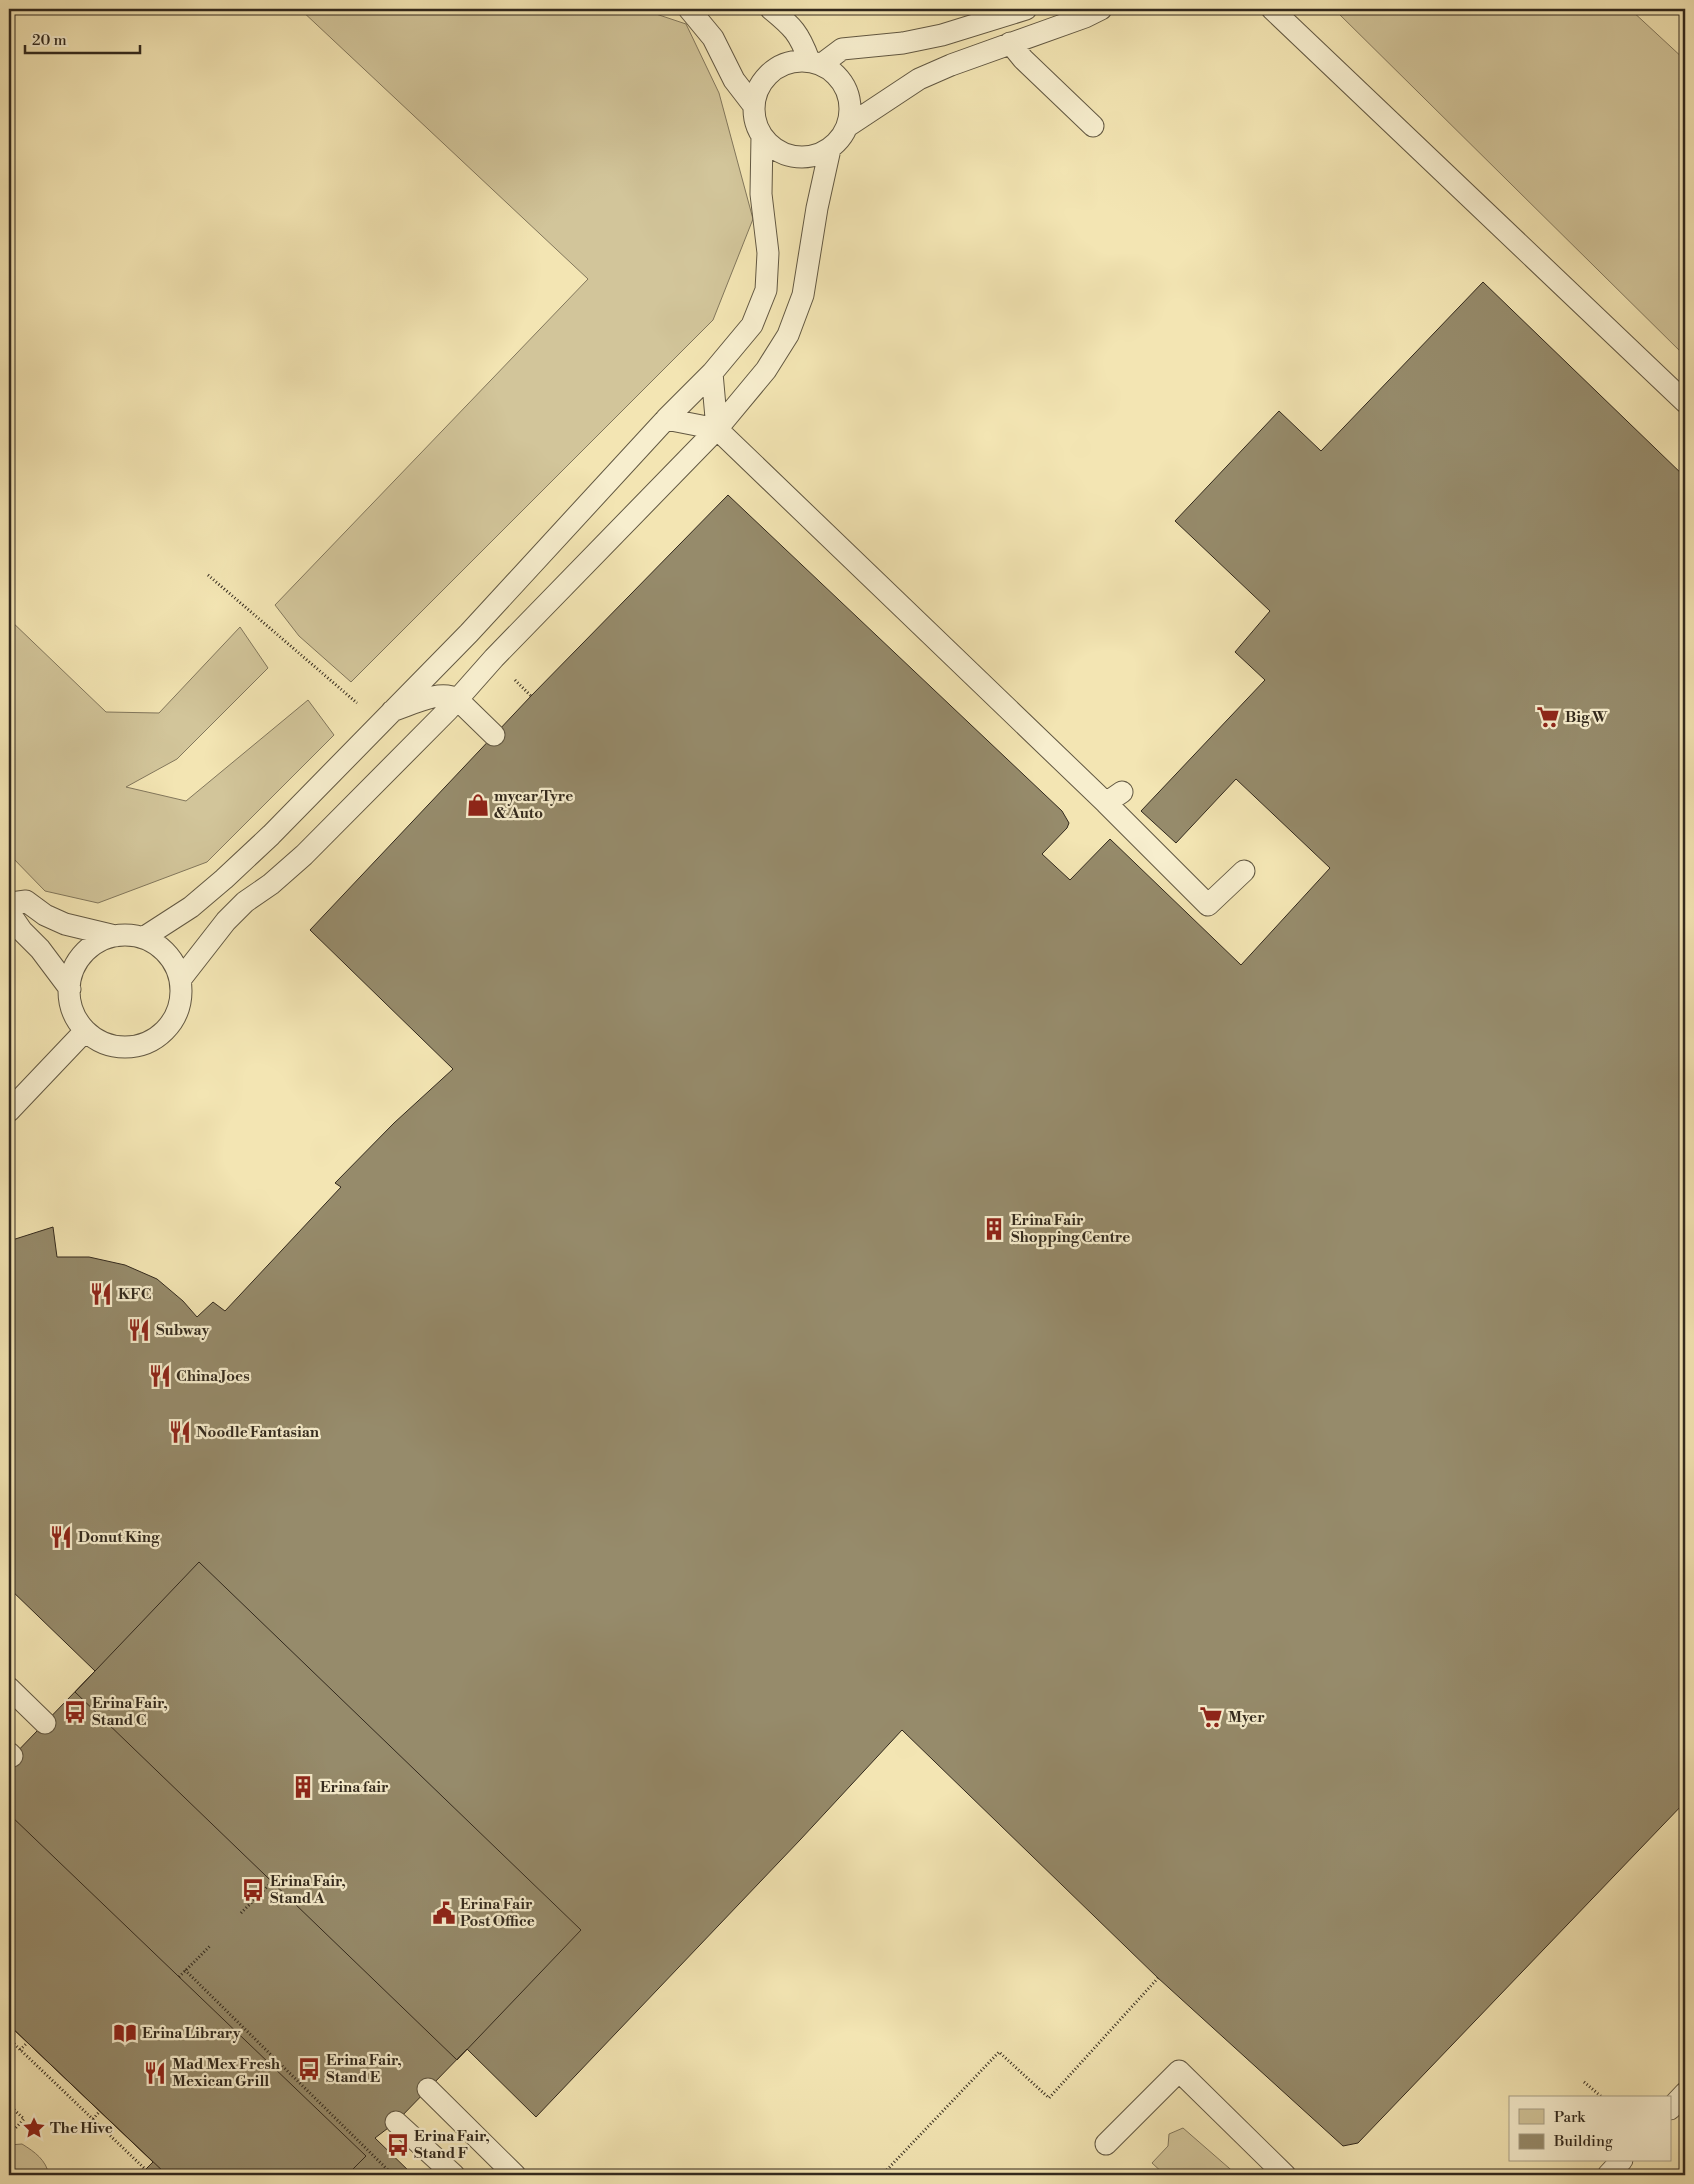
<svg xmlns="http://www.w3.org/2000/svg" width="1694" height="2184" viewBox="0 0 1694 2184" font-family="'Libre Bodoni',serif">
  <rect width="100%" height="100%" fill="#f3e5b3"/>
  <filter id="stains"><feTurbulence type="fractalNoise" baseFrequency=".004" numOctaves="4"/><feColorMatrix values="0 0 0 0 .2 0 0 0 0 .09 0 0 0 0 .02 0 0 0 .5 -.17"/></filter>
  <radialGradient id="worn" r=".72"><stop offset=".6" stop-color="#630" stop-opacity="0"/><stop offset="1" stop-color="#630" stop-opacity=".3"/></radialGradient>
  <path fill="#d2c59a" stroke="#82775c" d="M300 9H641L686 24 719 93 753 219 713 320 351 682 299 636 275 605 588 279Z
    M1334 9H1630L1685 60V356Z
    M9 619 106 712 159 713 240 627 268 668 177 759 126 787 186 801 308 700 334 735 207 862 98 903 45 891 9 854Z
    M1183 2128 1237 2175H1165L1152 2163 1168 2146 1169 2134Z
    M22 2144C35 2152 46 2160 49 2175H9V2145Z"/>
  <path fill="#968b6b" stroke="#32291d" d="M1483 282 1685 477V1802L1358 2143 1343 2146 1158 1978 902 1730 800 1840 536 2117 467 2049 396 2122 375 2138 413 2175H140L153 2162 9 2025V1760L95 1671 9 1588V1241L53 1227 57 1257H89L125 1265 157 1279 183 1301 197 1317 213 1302 225 1311 341 1187 335 1183 394 1123 453 1069 310 930 531 696 728 495 1062 811 1069 823 1067 828 1042 854 1070 880 1110 839 1241 965 1330 868 1236 779 1176 843 1141 811 1265 680 1235 652 1270 611 1175 521 1279 411 1321 451Z
    M199 1562 581 1930 457 2060 75 1692Z
    M9 1814 366 2156 347 2175H167L9 2025Z"/>
  <g fill="none" stroke-linecap="round" stroke-linejoin="round">
    <defs>
      <path id="service" d="M689 9 713 38 734 80 754 106
        M771 9C793 27 799 33 809 60
        M1272 9 1685 402
        M1010 43 1023 59 1093 126
        M754 109a48 48 0 1 1 96 0a48 48 0 1 1-96 0Z
        M822 64 842 49 903 43 942 35 1026 9
        M848 126 919 79 951 65 1085 17 1101 9
        M712 373 717 429
        M666 419 717 429 1106 803 1122 792
        M392 711C411 705 439 689 457 699L494 735
        M1106 803 1208 905 1244 871
        M9 901 11 903V915L22 931 40 949 70 989
        M11 903 26 901 45 915 65 924 115 936
        M69 991a56 56 0 1 1 112 0a56 56 0 1 1-112 0Z
        M143 938 191 907 224 879 271 835 469 633 666 419 712 373 752 325 766 290 768 253 761 194 762 136
        M180 980 226 921 245 902 271 884 304 855 448 710 494 658 717 429 766 370 788 335 803 295 817 208 830 149
        M9 1111 85 1031
        M9 1688 45 1723
        M9 1753 12 1756
        M428 2089 515 2175
        M1670 2109 1685 2093
        M396 2122 454 2175
        M1106 2144 1179 2071 1285 2175
        M1608 2175 1622 2160"/>
    </defs>
    <use href="#service" stroke="#625842" stroke-width="23"/>
    <path stroke="#32291d" stroke-width="3" stroke-dasharray="1 2.5" stroke-linecap="butt" d="M208 575 357 703
      M515 680 531 696
      M241 1913 272 1882
      M185 1970 393 2175
      M179 1977 211 1945
      M9 2039 145 2169 140 2175
      M20 2050 27 2043
      M1584 2082 1603 2098
      M9 2105 24 2119 9 2135
      M93 2119 100 2111
      M882 2175 999 2052 1049 2098 1158 1978"/>
    <use href="#service" stroke="#f7eece" stroke-width="21"/>
  </g>
  <defs>
    <symbol id="supermarket-bare" viewBox="-9 -9 18 18"><path d="M-6-5.5h2.5l.6 2H6L4.5 2H-2.5L-4.4-4H-6ZM-1.5 3.2a1.3 1.3 0 1 0 .1 0ZM3 3.2a1.3 1.3 0 1 0 .1 0Z" fill="#8f2418" stroke="#f7eece" stroke-width="2.5" paint-order="stroke"/></symbol>
    <symbol id="shop-bare" viewBox="-9 -9 18 18"><path d="M-5-2.5h2.3a2.7 3.5 0 0 1 5.4 0H5L5.5 6h-11ZM-1.5-2.5h3a1.5 2.3 0 0 0-3 0Z" fill="#8f2418" stroke="#f7eece" stroke-width="2.5" paint-order="stroke"/></symbol>
    <symbol id="building-bare" viewBox="-9 -9 18 18"><path d="M-4-6H4V6H1V3H-1V6H-4ZM-2.5-4.3h1.7v1.8h-1.7ZM.8-4.3h1.7v1.8H.8ZM-2.5-1h1.7V.8h-1.7ZM.8-1h1.7V.8H.8Z" fill="#8f2418" stroke="#f7eece" stroke-width="2.5" paint-order="stroke"/></symbol>
    <symbol id="restaurant-bare" viewBox="-9 -9 18 18"><path d="M-5-6h1v4h1v-4h1v4h1v-4h1v5L-1.5 .5V6h-2V.5L-5-1ZM5-6V6H3V1.5H1.5Q1.5-4 5-6Z" fill="#8f2418" stroke="#f7eece" stroke-width="2.5" paint-order="stroke"/></symbol>
    <symbol id="bus-bare" viewBox="-9 -9 18 18"><path d="M-5-6H5V4H4V6H2V4H-2V6H-4V4H-5ZM-3.5-4V0h7V-4ZM-3.5 1.2v1.5H-2V1.2ZM2 1.2v1.5H3.5V1.2Z" fill="#8f2418" stroke="#f7eece" stroke-width="2.5" paint-order="stroke"/></symbol>
    <symbol id="civic-bare" viewBox="-9 -9 18 18"><path d="M-.6-6.5H3V-4.5H.6V-3L4-1V1h2V6H-6V1h2V-1L-.6-3ZM-1.2 2.5V6h2.4V2.5Z" fill="#8f2418" stroke="#f7eece" stroke-width="2.5" paint-order="stroke"/></symbol>
    <symbol id="library-bare" viewBox="-9 -9 18 18"><path d="M-6-4Q-3-5.5-.7-3.5V5Q-3 3-6 4ZM6-4Q3-5.5 .7-3.5V5Q3 3 6 4Z" fill="#8f2418" stroke="#f7eece" stroke-width="2.5" paint-order="stroke"/></symbol>
    <symbol id="sight-bare" viewBox="-9 -9 18 18"><path d="M0-6L1.8-2.2L6-1.7L2.9 1.2L3.7 5.4L0 3.3L-3.7 5.4L-2.9 1.2L-6-1.7L-1.8-2.2Z" fill="#8f2418" stroke="#f7eece" stroke-width="2.5" paint-order="stroke"/></symbol>
  </defs>
  <g fill-rule="evenodd">
    <use href="#supermarket-bare" x="1532" y="701" width="32" height="32"/>
    <use href="#shop-bare" x="462" y="789" width="32" height="32"/>
    <use href="#building-bare" x="978" y="1213" width="32" height="32"/>
    <use href="#restaurant-bare" x="85" y="1278" width="32" height="32"/>
    <use href="#restaurant-bare" x="123" y="1314" width="32" height="32"/>
    <use href="#restaurant-bare" x="144" y="1360" width="32" height="32"/>
    <use href="#restaurant-bare" x="164" y="1416" width="32" height="32"/>
    <use href="#restaurant-bare" x="45" y="1521" width="32" height="32"/>
    <use href="#bus-bare" x="59" y="1696" width="32" height="32"/>
    <use href="#supermarket-bare" x="1195" y="1701" width="32" height="32"/>
    <use href="#building-bare" x="287" y="1771" width="32" height="32"/>
    <use href="#bus-bare" x="237" y="1874" width="32" height="32"/>
    <use href="#civic-bare" x="428" y="1897" width="32" height="32"/>
    <use href="#library-bare" x="109" y="2017" width="32" height="32"/>
    <use href="#bus-bare" x="293" y="2053" width="32" height="32"/>
    <use href="#restaurant-bare" x="139" y="2057" width="32" height="32"/>
    <use href="#sight-bare" x="18" y="2112" width="32" height="32"/>
    <use href="#bus-bare" x="382" y="2129" width="32" height="32"/>
  </g>
  <g text-anchor="middle" dominant-baseline="central" stroke-width="4.5" stroke-linejoin="round" paint-order="stroke">
    <g font-size="15" font-weight="bold" fill="#32291d" stroke="#f7eece" text-anchor="start">
      <text x="1565" y="717">Big W</text>
      <text x="494" y="796">mycar Tyre<tspan x="494" dy="17">&amp; Auto</tspan></text>
      <text x="1011" y="1220">Erina Fair<tspan x="1011" dy="17">Shopping Centre</tspan></text>
      <text x="118" y="1294">KFC</text>
      <text x="156" y="1330">Subway</text>
      <text x="176" y="1376">China Joes</text>
      <text x="196" y="1432">Noodle Fantasian</text>
      <text x="78" y="1537">Donut King</text>
      <text x="92" y="1703">Erina Fair,<tspan x="92" dy="17">Stand C</tspan></text>
      <text x="1228" y="1717">Myer</text>
      <text x="320" y="1787">Erina fair</text>
      <text x="270" y="1881">Erina Fair,<tspan x="270" dy="17">Stand A</tspan></text>
      <text x="460" y="1904">Erina Fair<tspan x="460" dy="17">Post Office</tspan></text>
      <text x="142" y="2033">Erina Library</text>
      <text x="326" y="2060">Erina Fair,<tspan x="326" dy="17">Stand E</tspan></text>
      <text x="172" y="2064">Mad Mex Fresh<tspan x="172" dy="17">Mexican Grill</tspan></text>
      <text x="50" y="2128">The Hive</text>
      <text x="414" y="2136">Erina Fair,<tspan x="414" dy="17">Stand F</tspan></text>
    </g>
  </g>
  <rect width="1694" height="2184" fill="none" stroke="#f3e5b3" stroke-width="30"/>
  <rect x="10" y="10" width="1674" height="2164" fill="none" stroke="#32291d" stroke-width="2.5"/>
  <rect x="15" y="15" width="1664" height="2154" fill="none" stroke="#32291d"/>
  <rect x="1509" y="2096" width="162" height="65" fill="#f7eece" stroke="#a89f87"/>
  <rect x="1519" y="2109" width="25" height="15" fill="#d2c59a" stroke="#a89f87"/>
  <text x="1554" y="2122" font-size="15" fill="#32291d">Park</text>
  <rect x="1519" y="2134" width="25" height="15" fill="#968b6b" stroke="#a89f87"/>
  <text x="1554" y="2146" font-size="15" fill="#32291d">Building</text>
  <path d="M25 45v8h115v-8" fill="none" stroke="#32291d" stroke-width="2.5"/>
  <text x="32" y="45" font-size="15" fill="#32291d" stroke="#f7eece" stroke-width="4" paint-order="stroke">20 m</text>
  <rect width="100%" height="100%" filter="url(#stains)"/>
  <rect width="100%" height="100%" fill="url(#worn)"/>
</svg>
